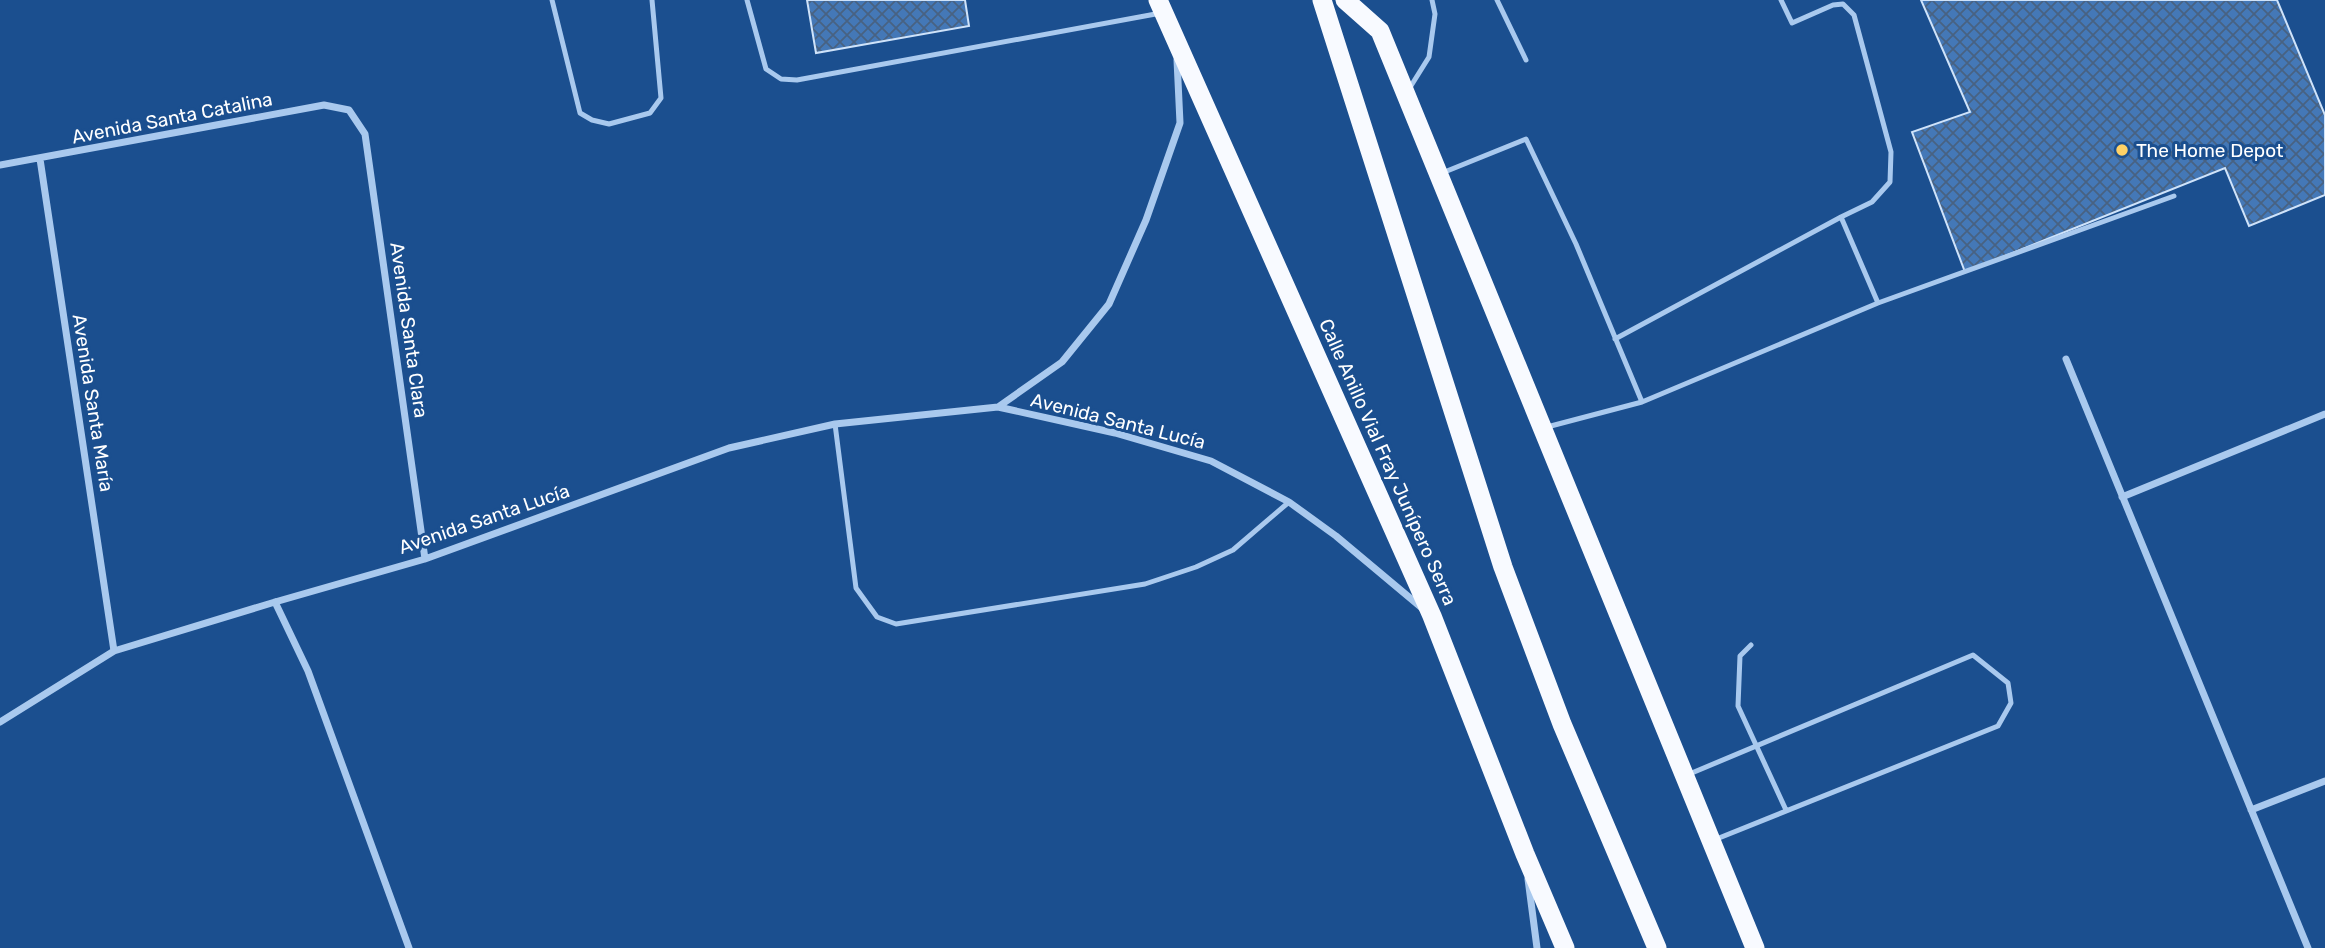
<svg xmlns="http://www.w3.org/2000/svg" width="2325" height="948" viewBox="0 0 2325 948" font-family="Rubik,sans-serif">
  <defs>
    <pattern id="building-cross-hatch" width="8" height="8" patternUnits="userSpaceOnUse" patternTransform="scale(1.75)"><rect width="8" height="8" fill="#4478b7"/><path d="M0 0l8 8M0 8l8-8" fill="none" stroke="#486282"/></pattern>
  </defs>
  <rect width="100%" height="100%" fill="#1b4f8f"/>
  <path fill="url(#building-cross-hatch)" stroke="#cfe3fa" stroke-width="2" d="M807 0H965L969 26 816 53Z
    M1921 0H2277L2325 115V195L2249 226 2225 168 1965 272 1912 132 1970 112Z"/>
  <g fill="none" stroke-linecap="round" stroke-linejoin="round">
    <path stroke="#a9c9ee" stroke-width="5" d="M552 0 580 113 592 120 609 124 650 113 661 98 652 0
      M747 0 766 69 781 79 797 80 1161 13
      M1497 0 1526 60
      M1781 0 1792 23 1833 5 1843 4 1854 15 1891 152 1890 182 1872 202 1841 217 1878 303 2174 196
      M1409 89 1429 57 1435 14 1432 0
      M1442 173 1526 139 1576 244 1642 402 1878 303
      M1615 339 1841 217
      M835 424 856 588 877 617 896 624 1145 584 1196 567 1233 550 1289 502
      M1547 427 1642 402
      M1751 645 1740 656 1738 706 1786 810
      M1687 775 1973 655 2008 683 2011 703 1998 726 1714 840"/>
    <path stroke="#a9c9ee" stroke-width="7" d="M40 159 114 651
      M0 165 324 105 349 110 365 134 425 559
      M2066 359 2308 948
      M998 407 1062 362 1109 304 1146 220 1180 123 1177 60
      M2122 497 2325 414
      M275 602 308 671 409 948
      M0 722 114 651 275 602 425 559 729 448 835 424 998 407 1115 433 1211 461 1289 502 1336 536 1422 608
      M2251 810 2325 781
      M1528 879 1537 948"/>
    <path stroke="#f8faff" stroke-width="19" d="M1158 0 1432 616 1525 854 1565 948
      M1322 0 1503 567 1562 724 1657 948
      M1345 0 1380 31 1755 948"/>
  </g>
  <circle fill="#ffd166" stroke="#1b4f8f" stroke-width="2.5" cx="2122" cy="150" r="7"/>
  <g text-anchor="middle" dominant-baseline="central" stroke-width="6" stroke-linejoin="round" paint-order="stroke">
    <g font-size="19" fill="#fff" stroke="#1b4f8f">
      <text transform="translate(172 118) rotate(-11)">Avenida Santa Catalina</text>
      <text transform="translate(409 330) rotate(82)">Avenida Santa Clara</text>
      <text transform="translate(93 403) rotate(81)">Avenida Santa María</text>
      <text transform="translate(1118 421) rotate(14)">Avenida Santa Lucía</text>
      <text transform="translate(1388 462) rotate(66)">Calle Anillo Vial Fray Junípero Serra</text>
      <text transform="translate(484 519) rotate(-19)">Avenida Santa Lucía</text>
    </g>
    <g font-size="19" fill="#fff" stroke="#1b4f8f" text-anchor="start">
      <text x="2136" y="150">The Home Depot</text>
    </g>
  </g>
</svg>
